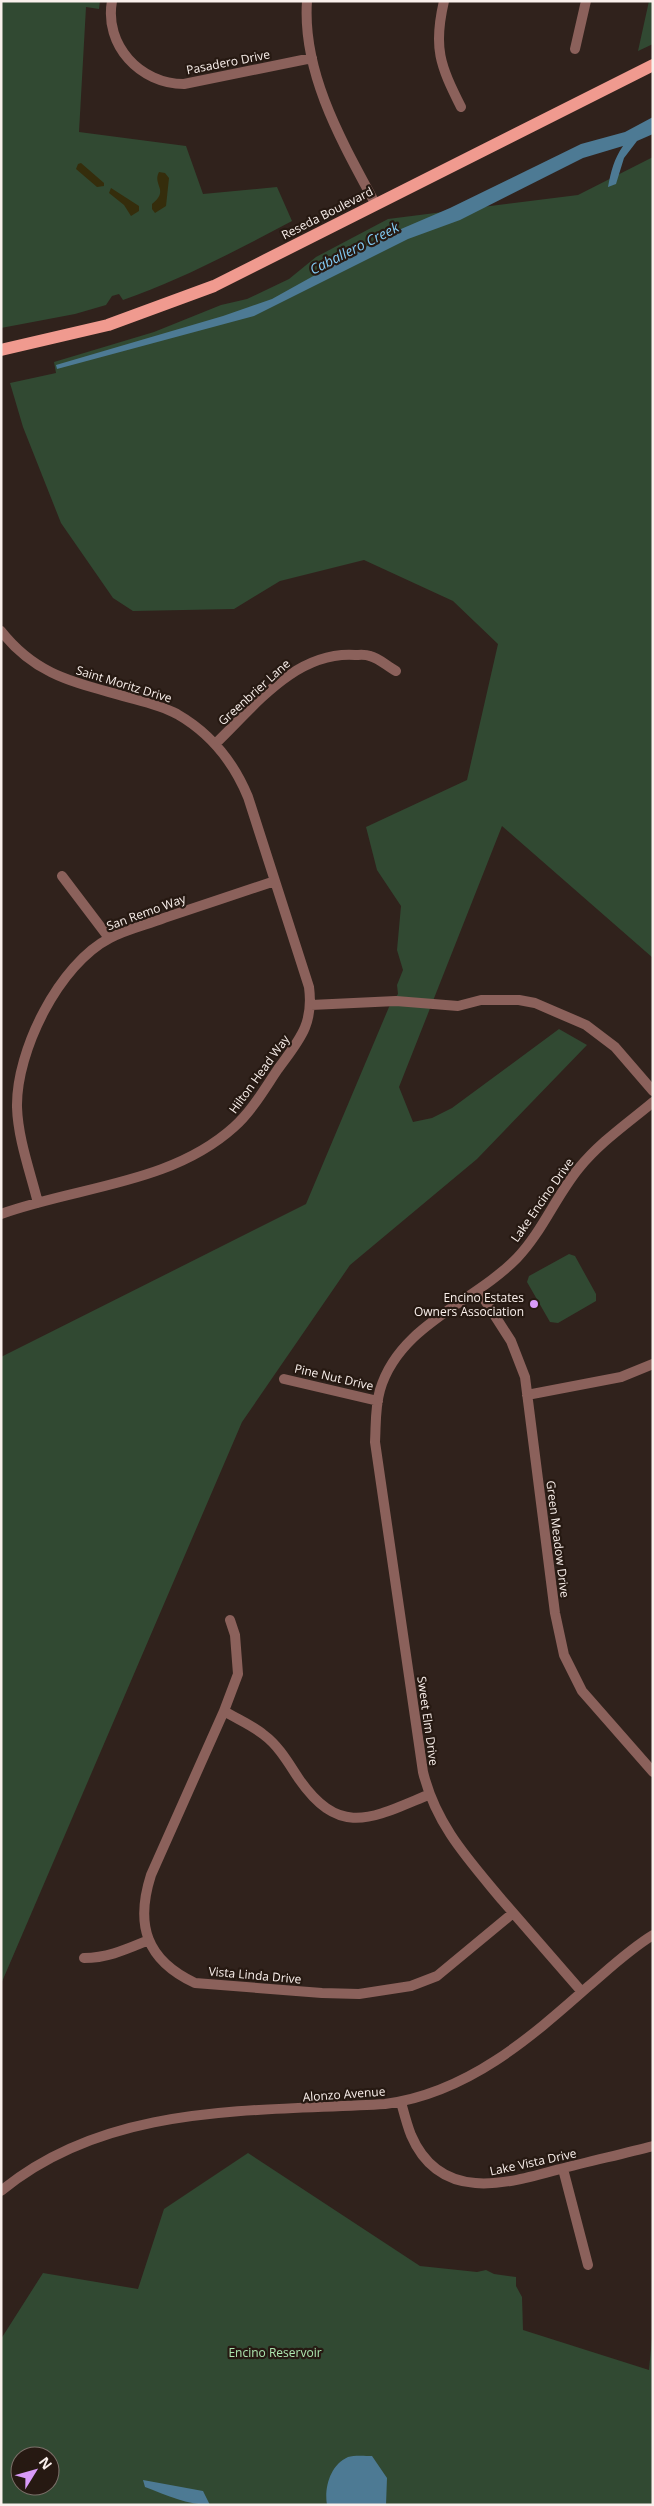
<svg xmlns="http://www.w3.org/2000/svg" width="654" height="2506" viewBox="0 0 654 2506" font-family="'Open Sans',sans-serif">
  <rect width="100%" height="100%" fill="#30221c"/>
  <path fill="#314932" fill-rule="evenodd" d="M1 1H100L99 9 86 7 79 132 186 146 203 194 277 187 292 221C237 250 183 279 123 300L119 294 112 296 106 305 75 314 1 328Z
    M649 1H653V44L638 51Z
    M653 157V958L502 826 399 1087 413 1122 432 1118 452 1108 559 1029 587 1045 477 1159 350 1265 242 1422 1 1984V1357L306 1204 389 1007 398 994 397 985 403 970 397 950 401 906 377 870 366 827 467 780 498 644 453 601 364 560 280 581 234 609 133 611 113 598 61 523 23 427 10 383 56 373 54 362 154 332 221 305 247 299 289 279 316 257 388 219 578 195Z
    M569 1254 575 1256 596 1294V1301L558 1323 550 1322 527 1282 529 1276Z
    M248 2153 420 2266 477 2272 486 2270 494 2274 516 2277V2286L522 2297 523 2330 649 2370 653 2327V2505H1V2339L43 2273 138 2289 164 2209ZM20 2456H50V2486H20Z"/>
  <path fill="#352d0c" d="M81 163 104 183V186L97 187 76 169 78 164Z
    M159 172 165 173 169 178 166 206 155 213 152 209V204C170 190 152 185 159 172Z
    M111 188 139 206V211L131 216 124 205 109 193Z"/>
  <path fill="#4d7a94" d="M653 117V134L637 141 624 158 616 184 608 187C611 171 614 159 623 146L583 158 460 220 408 239 254 316 57 369 56 365 223 316 272 299 387 235 450 208 581 144 625 132Z
    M372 2456 387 2478 386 2505H327C324 2488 330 2465 348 2457 354 2455 366 2456 372 2456Z
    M143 2480 203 2491 210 2505C188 2505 166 2495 145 2487Z"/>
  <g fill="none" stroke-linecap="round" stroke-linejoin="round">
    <path stroke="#8b615b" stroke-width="10" d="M112 1C104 45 140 84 184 84L312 58
      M307 1C302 73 342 142 375 203
      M444 1C433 48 440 65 461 107
      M575 49 586 1
      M1 631C39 679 80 683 134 699 149 703 164 707 177 714 210 733 234 763 248 797L309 987C314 1025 299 1040 278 1069 265 1088 252 1111 234 1127 171 1184 79 1186 1 1214
      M215 744C254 707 295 651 355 655 359 655 365 654 370 656 379 658 388 667 396 671
      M62 876 109 938
      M311 1005 396 1001 458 1006 481 1000H519L535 1003 586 1025 615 1047 653 1091
      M38 1203C30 1171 18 1139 17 1107 16 1051 59 964 110 938 127 929 146 925 164 918 201 906 238 893 275 881
      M479 1291 511 1341 525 1377 555 1613 564 1655 582 1691 653 1772
      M284 1379 378 1401
      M527 1395 621 1377 653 1364
      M230 1620 235 1635 238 1674 224 1711 151 1875C135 1925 146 1960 195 1983L322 1993 359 1994 411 1986 437 1976 513 1913
      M224 1711C237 1719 252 1725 264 1735 279 1746 289 1764 299 1779 340 1838 372 1818 428 1795
      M84 1958C108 1958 127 1949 149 1940
      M582 1992C556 1962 529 1931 502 1900 468 1859 436 1825 423 1772L375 1442C376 1424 375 1407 380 1390 399 1325 473 1303 517 1258 542 1232 556 1196 579 1168 600 1142 628 1123 653 1102
      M401 2102C404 2113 407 2125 411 2135 440 2203 506 2184 560 2169 591 2161 622 2154 653 2146
      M563 2169 588 2265
      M1 2191C109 2102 254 2112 385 2104 468 2093 530 2038 590 1985 610 1968 630 1949 653 1935"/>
    <path stroke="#f09a8f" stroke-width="12" d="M1 350 108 325 214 286 653 65"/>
  </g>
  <circle fill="#d89af8" stroke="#261912" stroke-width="2" cx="534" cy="1304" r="5"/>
  <g text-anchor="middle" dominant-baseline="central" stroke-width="4.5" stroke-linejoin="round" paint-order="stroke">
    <g font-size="12" fill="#faf0ec" stroke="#261912">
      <text transform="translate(228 62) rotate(-11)">Pasadero Drive</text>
      <text transform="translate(327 213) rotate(-27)">Reseda Boulevard</text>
      <text transform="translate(124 684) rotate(17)">Saint Moritz Drive</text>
      <text transform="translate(254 692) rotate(-42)">Greenbrier Lane</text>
      <text transform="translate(146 912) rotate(-20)">San Remo Way</text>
      <text transform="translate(259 1074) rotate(-54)">Hilton Head Way</text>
      <text transform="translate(542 1200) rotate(-55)">Lake Encino Drive</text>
      <text transform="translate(334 1377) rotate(13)">Pine Nut Drive</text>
      <text transform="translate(558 1539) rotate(83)">Green Meadow Drive</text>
      <text transform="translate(428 1721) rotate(82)">Sweet Elm Drive</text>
      <text transform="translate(255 1975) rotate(5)">Vista Linda Drive</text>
      <text transform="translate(344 2094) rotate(-4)">Alonzo Avenue</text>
      <text transform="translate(533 2162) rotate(-12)">Lake Vista Drive</text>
    </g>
    <g font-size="12" fill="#faf0ec" stroke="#261912" text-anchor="end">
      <text x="524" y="1297">Encino Estates<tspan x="524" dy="14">Owners Association</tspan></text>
    </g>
    <g font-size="12" fill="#ade5af" stroke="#261912">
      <text x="275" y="2352">Encino Reservoir</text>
    </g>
    <g font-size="14" font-style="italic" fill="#82caf4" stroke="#261912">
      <text transform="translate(354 248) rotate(-27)">Caballero Creek</text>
    </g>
  </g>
  <rect width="654" height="2506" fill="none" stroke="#faf0ec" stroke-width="5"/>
  <g transform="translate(35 2471) rotate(53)"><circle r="24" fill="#261912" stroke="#7b6f69"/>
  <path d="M0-4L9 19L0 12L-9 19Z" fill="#d89af8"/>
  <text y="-8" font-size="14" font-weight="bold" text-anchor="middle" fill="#faf0ec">N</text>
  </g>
</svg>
